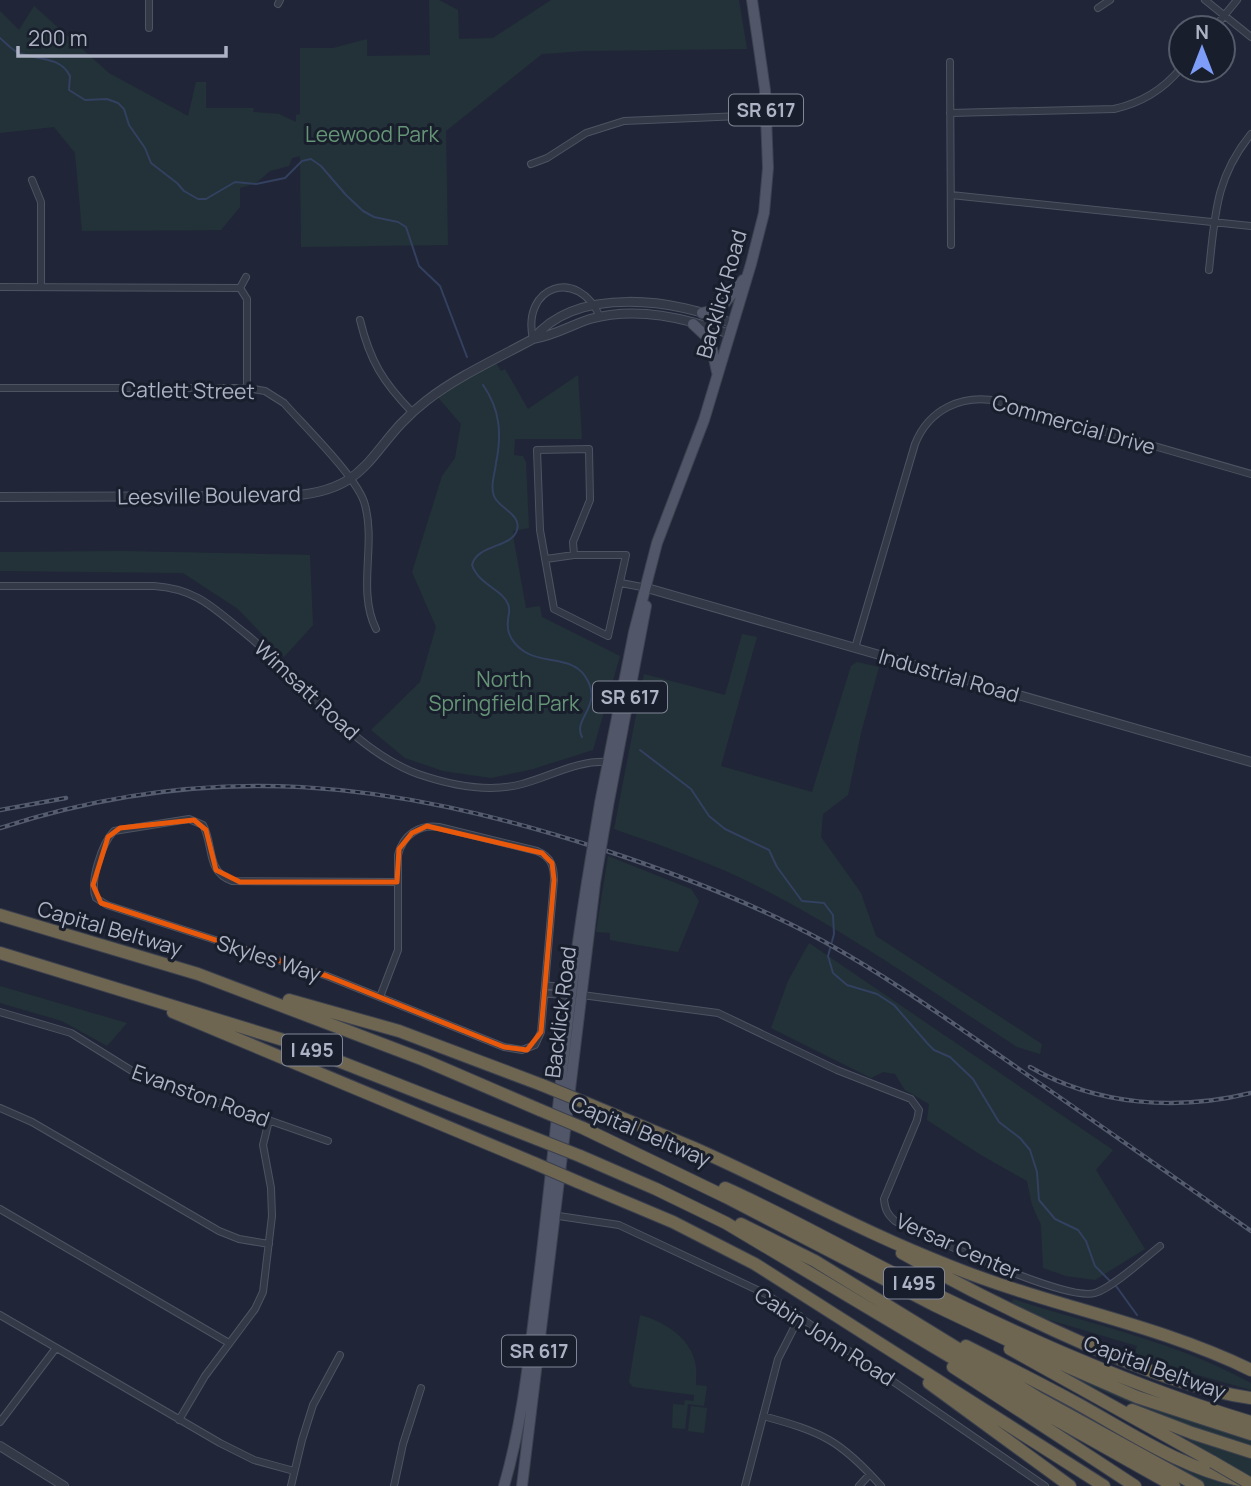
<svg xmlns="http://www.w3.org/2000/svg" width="1251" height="1486" viewBox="0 0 1251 1486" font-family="Manrope,sans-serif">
  <rect width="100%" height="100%" fill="#202637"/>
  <path fill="#223238" d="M429 0H439L458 10 459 39 493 38 551 0H739L747 49 584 51 542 54 446 131 448 245 301 247 300 156 292 158 289 166 270 171 256 183 240 188V207L221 230 82 231 75 153 54 127 0 133V11L19 30 34 6 109 73 188 116 196 82H206V108H254L253 112 279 114 296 122V115L300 114V48H333L367 39V56L430 55Z
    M494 360 501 371 505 369 528 409 578 375 582 439H515L514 455 523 456 526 462 529 528 513 531 514 541 526 608 540 606 542 617 620 656 593 750 533 769 491 778 443 771 405 758 371 730 420 682 436 627 412 572 442 476 455 458 461 424 435 394Z
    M124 551 310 555 313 625 284 657 238 609 183 573 0 571V552Z
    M742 634 757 637 721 766 812 792 851 666 857 662 879 667 861 733 848 795 823 814 821 837 861 893 876 936 1042 1044 1040 1054 1017 1047C935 994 854 936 767 891 718 865 666 847 614 829L644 674 725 695Z
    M608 856 691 889 699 901 678 952 610 940V933L596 932Z
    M809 943 1113 1150 1096 1170 1145 1249 1095 1280 1066 1276 1043 1268 1041 1225 1032 1205 1027 1181 981 1155 927 1120 929 1104 905 1090 895 1074 883 1072 871 1078 771 1028 788 981Z
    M0 986 127 1023 107 1046 62 1021 0 1003Z
    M1013 1299C1093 1325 1177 1342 1251 1383V1390L1194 1374 1135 1353 1137 1346 1046 1319 1012 1303Z
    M640 1315C662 1321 689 1336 695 1362 697 1369 696 1377 696 1385L707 1386 704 1406 688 1404 685 1429 672 1428 673 1404 684 1405 685 1400 694 1401V1395L633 1387 629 1382Z
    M1082 1378 1251 1438V1446L1159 1415 1081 1382Z
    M691 1406 707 1408 704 1433 688 1431Z
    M1188 1436 1251 1457V1478L1186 1440Z
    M1174 1463 1240 1486H1181L1187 1473 1173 1466Z"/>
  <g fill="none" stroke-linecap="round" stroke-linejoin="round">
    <path stroke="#33405f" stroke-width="2" d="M0 38C6 43 12 50 19 53 37 60 60 56 70 76L69 90 85 100 107 99 118 103 124 109 129 125 145 148 151 163 177 183 184 191 198 199H206L235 182 256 184 285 178 302 161 311 159 321 166 346 195 363 211 374 217 398 222 406 227 419 266 440 286 467 357
      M483 385C500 409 502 434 496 463 495 474 490 485 494 496 498 508 522 514 517 530 512 548 477 544 472 565 479 585 502 589 508 604 511 610 508 615 508 621 506 634 514 645 525 652 544 664 571 656 585 676 605 706 572 718 582 737
      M640 750 691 789 709 816 725 829 769 850 777 867 802 901 824 903 833 915 834 934 828 956 833 973 847 985 877 994 894 1005 928 1044 934 1050 950 1057 973 1079 999 1122 1020 1138 1030 1150 1037 1172 1039 1200 1055 1219 1078 1230 1086 1241 1095 1266 1111 1282
      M1116 1286 1137 1315"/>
    <defs>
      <path id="minor" d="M149 0V28
        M1205 0 1251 37
        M278 4 280 0
        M1098 8 1110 0
        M1214 28 1237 0
        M950 62 951 245
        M950 113 1114 109C1141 103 1163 90 1181 68
        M531 164 547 158 586 133 624 121 766 115
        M32 180 41 202V286
        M951 195 1251 226
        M1209 270C1215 216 1215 178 1251 134
        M0 287 240 288 247 299V388
        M240 288 246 277
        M360 320C370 361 383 382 412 412
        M533 339C521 286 578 266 600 317
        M0 388H247L265 391 284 403C303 425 359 479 365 505 376 545 357 591 376 629
        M546 559 574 555H626L608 636 554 609 540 530 537 450 589 449 590 500 573 542 574 555
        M621 583 647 588
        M0 586H154C198 589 214 609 246 634 299 677 354 751 418 774 450 785 489 793 522 784 552 776 577 760 609 762
        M855 648 915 444C929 409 962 394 998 401L1251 474
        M545 985 574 989
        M544 993 569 996 582 995 718 1013 837 1070 911 1099 919 1110 917 1120 884 1199C885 1209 887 1214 895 1221 928 1236 1065 1302 1095 1293 1112 1288 1145 1258 1160 1246
        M380 997 398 950V855C403 835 419 824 439 827L537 851C551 857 554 866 554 880L541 1032 535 1045 522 1050 504 1047 327 976 107 905 96 898C89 882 102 843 114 831L189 819 203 825C214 845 206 872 232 881L397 882
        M0 1012 71 1033 137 1074 328 1141
        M0 1108 32 1122 219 1231 239 1239 269 1244
        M0 1209 229 1343
        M552 1215 619 1225 766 1294 1045 1486
        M0 1315 220 1443 254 1460 294 1471
        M763 1416C822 1432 840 1440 881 1486
        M179 1420 205 1376 255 1309 263 1292 272 1216 271 1188 263 1145 269 1120
        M0 1422 56 1348
        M291 1486 302 1440 313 1405 340 1355
        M394 1486 403 1444 421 1388
        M745 1486 778 1359 800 1316
        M859 1486 870 1474"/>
      <path id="tertiary" d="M533 339C577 285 677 299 733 324
        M0 497 284 496C374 493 367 446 426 401 458 376 498 358 533 339 554 336 571 325 590 319 637 306 686 318 730 334
        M647 588 1251 762
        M0 1446 64 1486"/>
      <path id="primary" d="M702 313 720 309 743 280
        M693 324 710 340 717 372
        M600 803 634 632 657 543 704 420 751 264 764 213 768 168 765 90 752 0
        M608 806 646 606
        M504 1486C524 1417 530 1347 539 1277 555 1145 566 1013 587 882
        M522 1486 595 883"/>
      <path id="motorway" d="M0 915 198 974 424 1060 540 1110
        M0 953 290 1042 537 1139
        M289 1000 399 1031 542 1085
        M173 1012 534 1163
        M586 1103C622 1118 658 1133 694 1148 780 1186 862 1232 950 1266 1048 1306 1155 1323 1251 1370
        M583 1128 726 1197 934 1305 1018 1345 1137 1397 1251 1434
        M580 1156 656 1189 726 1223 1053 1418 1174 1486
        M578 1182 673 1222 755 1264 1104 1486
        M725 1188C788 1216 848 1251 911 1282 1021 1336 1133 1387 1251 1422
        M741 1224 815 1261 1040 1399 1198 1486
        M902 1253C963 1287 1025 1318 1089 1346 1140 1368 1195 1390 1251 1398
        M966 1346C1004 1365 1042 1384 1080 1405 1132 1434 1185 1470 1244 1481
        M1010 1349 1213 1462
        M953 1367 1135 1486
        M929 1383 1070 1486
        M1132 1410 1192 1433 1251 1452"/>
    </defs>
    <use href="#minor" stroke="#4e5362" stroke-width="8"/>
    <use href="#tertiary" stroke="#4e5362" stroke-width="10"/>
    <use href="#primary" stroke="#3d4251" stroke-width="12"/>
    <use href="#motorway" stroke="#3b404f" stroke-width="14"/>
    <use href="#minor" stroke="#333947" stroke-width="6"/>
    <use href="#tertiary" stroke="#333947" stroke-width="8"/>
    <use href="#primary" stroke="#515768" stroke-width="10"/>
    <use href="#motorway" stroke="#6e6650" stroke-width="12"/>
    <defs>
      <path id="rail" d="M0 810 66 798
        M0 828C213 759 392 781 601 849 677 874 753 903 823 941 892 979 955 1025 1019 1069 1097 1123 1174 1177 1251 1231
        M1030 1067C1097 1106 1178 1111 1251 1093"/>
    </defs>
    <use href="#rail" stroke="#555c6f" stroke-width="4.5"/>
    <use href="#rail" stroke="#191e2c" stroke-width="2" stroke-dasharray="5" stroke-linecap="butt"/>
    <defs>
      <path id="primary-bridge" d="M587 882 600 803
        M595 883 608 806"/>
      <path id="motorway-bridge" d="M542 1085 586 1103
        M540 1110 583 1128
        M537 1139 580 1156
        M534 1163 578 1182
        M1213 1462 1251 1484"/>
    </defs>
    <use href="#primary-bridge" stroke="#3d4251" stroke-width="12" stroke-linecap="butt"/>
    <use href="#motorway-bridge" stroke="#3b404f" stroke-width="14" stroke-linecap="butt"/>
    <use href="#primary-bridge" stroke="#515768" stroke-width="10"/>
    <use href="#motorway-bridge" stroke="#6e6650" stroke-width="12"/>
  </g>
  <path fill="none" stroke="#e8590c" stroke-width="5" stroke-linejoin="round" d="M194 820 206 830 216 870 240 882H397L399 849 412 833 427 826 542 853 552 863 554 880 541 1032 527 1050 504 1047 327 976 101 903 93 885 108 837 120 828Z"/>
  <g text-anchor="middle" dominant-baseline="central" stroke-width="6" stroke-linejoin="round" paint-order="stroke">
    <g fill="#191e2c" stroke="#818696" stroke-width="2">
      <rect x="729" y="94.5" width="74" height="31" rx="5"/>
      <rect x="593" y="681.5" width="74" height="31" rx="5"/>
      <rect x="282" y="1034.5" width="60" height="31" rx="5"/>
      <rect x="884" y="1267.5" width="60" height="31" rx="5"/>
      <rect x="502" y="1335.5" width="74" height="31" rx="5"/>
    </g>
    <g font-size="19" font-weight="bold" fill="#adb3c4">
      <text x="766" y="110">SR 617</text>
      <text x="630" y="697">SR 617</text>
      <text x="312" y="1050">I 495</text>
      <text x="914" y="1283">I 495</text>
      <text x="539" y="1351">SR 617</text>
    </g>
    <g font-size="21" fill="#659576" stroke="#191e2c">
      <text x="372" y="134">Leewood Park</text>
      <text x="504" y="679">North<tspan x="504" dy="24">Springfield Park</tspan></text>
    </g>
    <g font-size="21" fill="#adb3c4" stroke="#191e2c">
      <text transform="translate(721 294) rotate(-74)">Backlick Road</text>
      <text transform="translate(188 390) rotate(1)">Catlett Street</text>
      <text transform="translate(1074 424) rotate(16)">Commercial Drive</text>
      <text transform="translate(209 495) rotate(-1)">Leesville Boulevard</text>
      <text transform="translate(949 675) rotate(16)">Industrial Road</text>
      <text transform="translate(307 690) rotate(43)">Wimsatt Road</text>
      <text transform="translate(110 928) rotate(16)">Capital Beltway</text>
      <text transform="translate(269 958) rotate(18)">Skyles Way</text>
      <text transform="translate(560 1012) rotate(-83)">Backlick Road</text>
      <text transform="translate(201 1095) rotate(20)">Evanston Road</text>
      <text transform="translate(641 1131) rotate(23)">Capital Beltway</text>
      <text transform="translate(958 1246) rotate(24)">Versar Center</text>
      <text transform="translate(825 1336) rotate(33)">Cabin John Road</text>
      <text transform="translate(1155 1367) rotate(20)">Capital Beltway</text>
    </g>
  </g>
  <g transform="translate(1202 49)"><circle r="33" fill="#191e2c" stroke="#545a69" stroke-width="2"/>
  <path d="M0-5L12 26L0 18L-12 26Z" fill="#7e9df8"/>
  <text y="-10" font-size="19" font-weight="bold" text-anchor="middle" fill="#adb3c4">N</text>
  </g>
  <path d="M18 46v10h208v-10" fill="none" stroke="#adb3c4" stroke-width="3.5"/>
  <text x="28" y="46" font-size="21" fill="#adb3c4" stroke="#191e2c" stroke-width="5" paint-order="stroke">200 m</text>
</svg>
